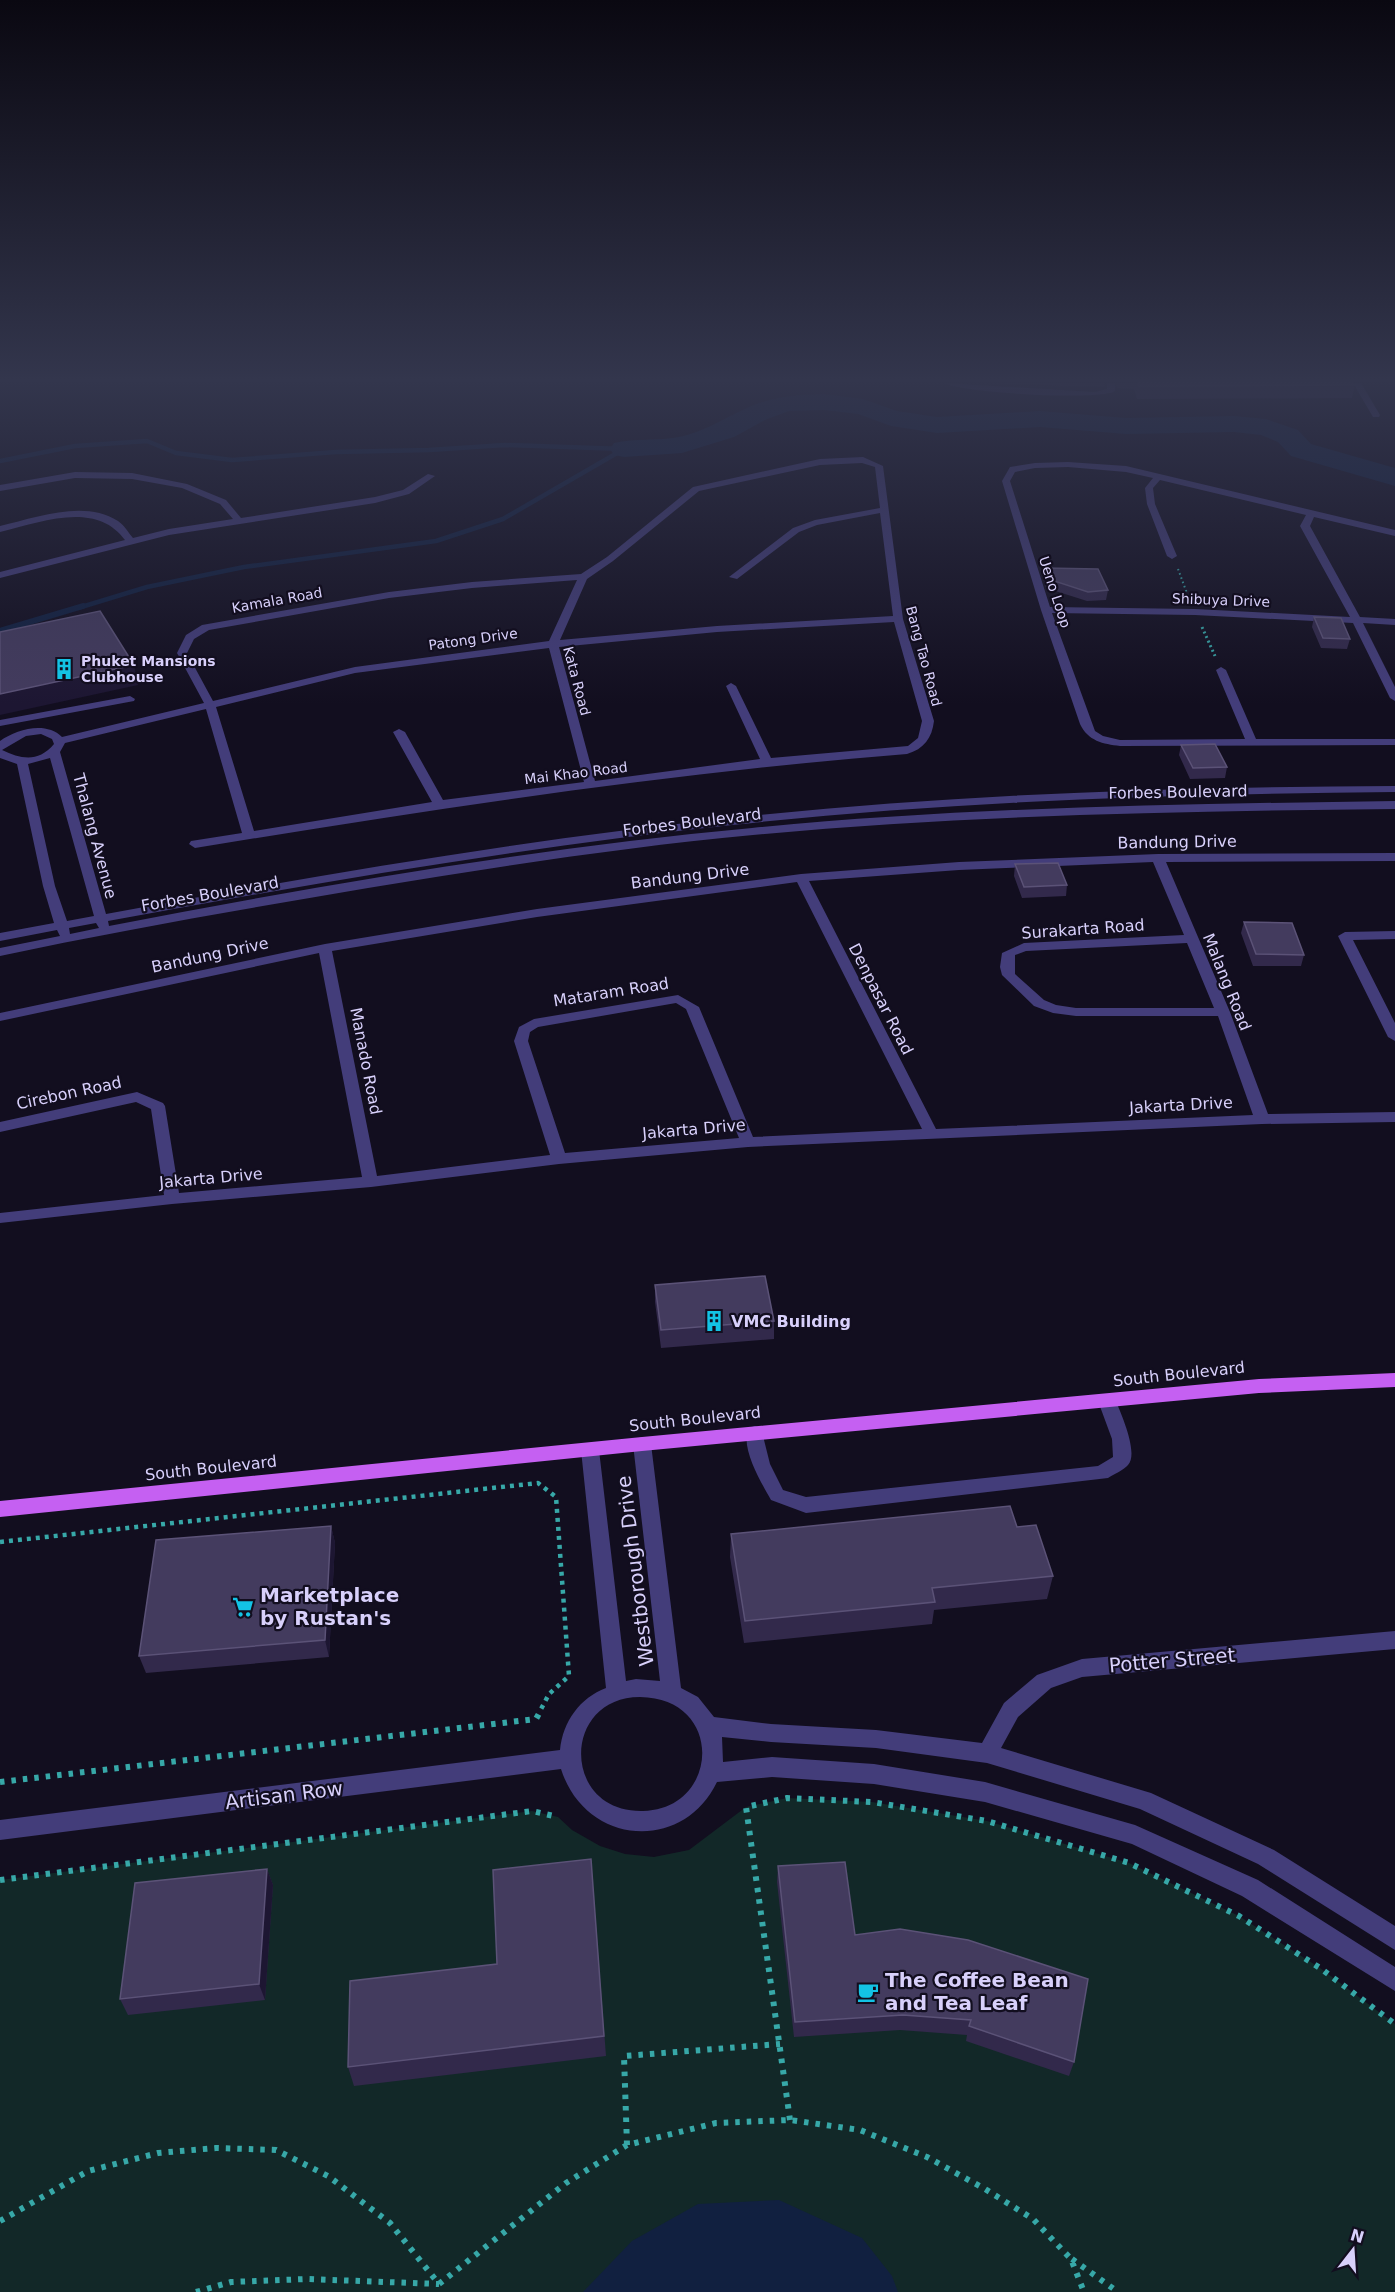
<svg xmlns="http://www.w3.org/2000/svg" width="1395" height="2292" viewBox="0 0 1395 2292" font-family="'DejaVu Sans',sans-serif">
  <rect width="100%" height="100%" fill="#120e1f"/>
  <path fill="#122828" d="M787 1798 872 1802 987 1821 1129 1863 1239 1916 1320 1968 1391 2021 1395 2024V2292H0V1880L532 1811 558 1817 572 1830 600 1846 625 1854 654 1857 689 1850 746 1807Z"/>
  <path fill="#112040" d="M779 2200 862 2238 892 2276 898 2292H583L632 2241 698 2204Z"/>
  <g fill="none" stroke-linecap="round" stroke-linejoin="round">
    <path stroke="#112040" stroke-width="4.5" d="M0 461 75 446 147 441 176 453 232 460 336 452 429 450 505 445 624 449
      M78 608 147 587 244 567 436 541 503 519 624 449"/>
    <path stroke="#112040" stroke-width="6" d="M0 631 83 606"/>
    <path fill="#112040" fill-rule="evenodd" d="M824 394 863 399 897 411 937 417 1040 411 1126 418 1234 416 1266 419 1298 430 1311 444 1395 468V486L1291 456 1278 442 1261 435 1234 432 1126 434 1040 427 937 433 891 426 858 414 824 410 789 411 765 420 734 437 682 453 624 457 614 455 610 449 614 443C635 438 658 441 679 437 704 432 724 418 747 408 774 396 795 395 824 394Z"/>
    <path stroke="#37a8a8" stroke-width="2" stroke-dasharray="1.5 3" stroke-linecap="butt" d="M1178 569 1188 596"/>
    <path stroke="#37a8a8" stroke-width="3" stroke-dasharray="2 3" stroke-linecap="butt" d="M1202 627 1215 656"/>
    <path stroke="#37a8a8" stroke-width="4.5" stroke-dasharray="4 5" stroke-linecap="butt" d="M0 1542 538 1483 556 1497 569 1676 549 1694 540 1711"/>
    <path stroke="#37a8a8" stroke-width="6" stroke-dasharray="4.5 7" stroke-linecap="butt" d="M0 1782 536 1719 541 1710
      M0 1880 532 1811 558 1817
      M790 2120 746 1807 787 1798 872 1802 987 1821 1129 1863 1239 1916 1320 1968 1395 2024
      M627 2145 624 2056 780 2044
      M0 2221 88 2171 158 2153 216 2148 276 2150 328 2176 390 2223 439 2284 566 2183 627 2145 716 2123 790 2120 860 2130 927 2157 985 2189 1033 2219 1071 2259 1084 2292
      M1072 2259 1118 2292
      M196 2292 231 2282 307 2279 439 2284"/>
    <path fill="#433d7a" fill-rule="evenodd" d="M945 383 1095 392 1107 389V383H1115V391C1100 401 961 393 945 383Z
      M1353 383H1361L1380 415 1379 417H1373Z
      M863 457 883 466 903 619 934 721C932 738 924 749 907 754 667 773 433 809 195 848L189 844 191 841 242 833 206 709 65 743 60 752 106 914C314 876 521 840 731 818 951 794 1173 787 1395 786V792C1174 794 952 801 732 825 523 847 315 883 108 921L109 926C321 885 536 848 752 828 965 807 1180 804 1395 801V809C1181 811 966 815 753 835 624 847 496 867 368 888 245 909 122 930 0 956V948L60 936 57 930 0 941V933L54 923 43 886 17 764 0 758V741C17 729 46 721 62 737L204 703 177 653 186 635 202 625 389 592 472 582 581 574 607 557 693 487 820 459ZM862 463 875 467 880 508 815 520 793 528 729 577 737 579 799 532 817 525 880 513 893 616 717 626 560 640 587 579 613 561 699 491 820 465ZM577 580 549 641 355 667 213 701 187 653 194 639 209 630 389 598 472 588ZM894 622 922 721 918 738 908 746 771 758 736 686 731 683 726 686 760 759 595 781 559 647 717 632ZM549 648 584 782 443 800 405 732 399 729 393 732 432 802 254 831 216 707 355 673ZM41 734 52 739 54 744C38 763 21 759 2 750L26 736ZM50 758 94 916 67 921 55 886 28 764ZM96 923 99 928 70 934 69 928Z
      M1068 462 1126 466 1395 530V536L1314 517 1310 526 1360 617 1395 619V625L1363 623 1395 687V701L1390 698 1353 623 1195 615 1052 613 1095 731 1103 736 1120 740 1245 739 1216 670 1221 667 1226 670 1256 739H1395V745L1120 746C1103 744 1088 741 1080 724L1041 610 1002 481 1010 467 1035 463ZM1068 467 1126 472 1153 478 1145 488 1147 504 1167 556 1172 559 1177 556 1155 504 1153 488 1160 480 1306 515 1300 526 1350 617 1195 609 1050 607 1010 481 1015 472 1035 468Z
      M75 472 132 473 187 484 226 500 241 518 375 497 403 490 428 474 435 476 409 494 375 503 169 535 0 578V572L125 540C96 500 41 522 0 532V526C35 518 84 499 118 521 124 525 128 532 133 538L169 529 233 519 220 504 182 488 132 479 75 478 0 491V485Z
      M130 696 135 699 134 701 0 726V720Z
      M1395 853V861L1166 862 1230 1012 1268 1114 1395 1112V1122L1262 1124 748 1147 559 1164 371 1187 172 1204 0 1223V1213L164 1195 151 1109 136 1102 0 1132V1122L137 1092 163 1103 165 1106 179 1193 362 1177 319 953 0 1021V1013L325 944 537 909 801 874 959 862 1158 854ZM1153 862 1184 935 1024 943 1002 953 1000 967 1002 975 1034 1006 1053 1013 1076 1016H1218L1253 1115 936 1129 809 881 959 870ZM797 882 922 1129 753 1137 699 1007 678 995 534 1019 519 1027 514 1041 550 1155 377 1176 332 951 537 917ZM1187 943 1214 1008H1076L1056 1005 1044 1000 1015 974V955L1026 951ZM676 1003 686 1009 739 1138 565 1153 528 1041 530 1032 538 1027Z
      M1395 931V939L1353 940 1395 1023V1041L1388 1037 1338 936 1345 932Z
      M1107 1394 1113 1396 1116 1401C1121 1414 1139 1453 1128 1465 1124 1470 1114 1474 1108 1478L806 1513 771 1500C762 1484 739 1446 749 1428L755 1426 761 1428 770 1464 783 1490 806 1497 1098 1466 1113 1457 1112 1439 1098 1401 1101 1396Z
      M642 1437 648 1439 651 1444 681 1688 698 1697 714 1717 771 1724 876 1730 982 1743 1004 1703 1037 1675 1082 1659 1395 1631V1649L1082 1677 1051 1688 1018 1717 1001 1748 1151 1793 1274 1850 1395 1926V1950L1258 1864 1140 1809 987 1763 876 1748 771 1742 722 1737 723 1762 772 1757 874 1764 985 1782 1135 1825 1258 1880 1395 1967V1991L1242 1896 1132 1844 985 1802 874 1784 772 1777 717 1782C682 1854 585 1845 561 1769L0 1840V1820L560 1750C563 1721 580 1698 606 1688L581 1450 584 1445 590 1443 596 1445 599 1450 626 1681 636 1679 660 1681 633 1444 636 1439ZM640 1697C725 1698 720 1809 643 1811 561 1813 561 1697 640 1697Z"/>
    <path fill="#c560f2" fill-rule="evenodd" d="M1395 1373V1387L1259 1393 642 1451 0 1517V1501L642 1437 1259 1379Z"/>
  </g>
  <path fill="#32294b" d="M991 383H1105L1104 387Z
    M1116 383H1353L1355 385 1352 398 1137 399 1134 389 1117 388Z
    M1044 568 1108 590 1106 600 1087 601 1046 588 1043 578Z
    M1314 617 1350 639 1347 649 1321 648 1312 627Z
    M1181 745 1227 767 1225 778 1190 779 1179 755Z
    M1015 864 1067 885 1066 896 1022 898 1014 876Z
    M1244 922 1304 955 1301 966H1253L1241 933Z
    M655 1285 774 1321V1339L661 1348 655 1302Z
    M331 1526 335 1543 329 1657 146 1673 139 1656Z
    M1017 1527 1053 1576 1047 1599 934 1610 932 1624 744 1643 730 1557 731 1534Z
    M591 1859 606 2056 354 2086 348 2067 497 1964Z
    M778 1866 855 1935 1074 2062 1069 2076 966 2041 967 2035 900 2030 794 2037 777 1882Z
    M267 1869 273 1885 265 2000 128 2015 120 1999Z"/>
  <path fill="#1d1632" d="M134 665 138 685 0 715V694Z
    M331 1526 335 1543 329 1657 325 1640Z
    M267 1869 273 1885 265 2000 259 1984Z"/>
  <path fill="#433b5e" stroke="#5b5277" stroke-width="1.5" d="M1138 383H1353L1355 385 1139 386Z
    M1044 568 1098 569 1108 590 1088 592 1048 579Z
    M100 611 134 665 0 694V632Z
    M1314 617 1341 618 1350 639 1323 638Z
    M1215 744 1227 767 1193 768 1181 745Z
    M1058 863 1067 885 1024 887 1015 864Z
    M1244 922 1292 923 1304 955 1256 954Z
    M765 1276 774 1321 661 1330 655 1285Z
    M1010 1506 1017 1527 1036 1525 1053 1576 932 1588 935 1602 745 1621 731 1534Z
    M331 1526 325 1640 139 1656 156 1540Z
    M591 1859 604 2036 348 2067 350 1981 497 1964 493 1870Z
    M845 1862 855 1935 900 1929 968 1940 1088 1979 1074 2062 969 2026 971 2020 903 2015 795 2022 778 1866Z
    M267 1869 259 1984 120 1999 135 1883Z"/>
  <linearGradient id="sky" x2="0" y2="1"><stop stop-color="#0a0811"/><stop offset="0.54" stop-color="#33364d"/><stop offset="1" stop-color="#33364d" stop-opacity="0"/></linearGradient>
  <rect width="1395" height="704" fill="url(#sky)"/>
  <defs>
    <symbol id="building-bare" viewBox="-9 -9 18 18"><path d="M-4-6H4V6H1V3H-1V6H-4ZM-2.5-4.3h1.7v1.8h-1.7ZM.8-4.3h1.7v1.8H.8ZM-2.5-1h1.7V.8h-1.7ZM.8-1h1.7V.8H.8Z" fill="#13c3e5" stroke="#120e1f" stroke-width="2.5" paint-order="stroke"/></symbol>
    <symbol id="supermarket-bare" viewBox="-9 -9 18 18"><path d="M-6-5.5h2.5l.6 2H6L4.5 2H-2.5L-4.4-4H-6ZM-1.5 3.2a1.3 1.3 0 1 0 .1 0ZM3 3.2a1.3 1.3 0 1 0 .1 0Z" fill="#13c3e5" stroke="#120e1f" stroke-width="2.5" paint-order="stroke"/></symbol>
    <symbol id="cafe-bare" viewBox="-9 -9 18 18"><path d="M-5.5-4.5H6V0H3Q3 3.5 0 3.5H-2.5Q-5.5 3.5-5.5 0ZM3-3.2v2h1.7v-2ZM-6 4.5H4V6H-6Z" fill="#13c3e5" stroke="#120e1f" stroke-width="2.5" paint-order="stroke"/></symbol>
  </defs>
  <g fill-rule="evenodd">
    <use href="#building-bare" x="49" y="654" width="30" height="30"/>
    <use href="#building-bare" x="699" y="1306" width="30" height="30"/>
    <use href="#supermarket-bare" x="228" y="1592" width="30" height="30"/>
    <use href="#cafe-bare" x="853" y="1977" width="30" height="30"/>
  </g>
  <g text-anchor="middle" dominant-baseline="central" stroke-width="4.5" stroke-linejoin="round" paint-order="stroke">
    <g font-size="14" fill="#d8d0fb" stroke="#120e1f">
      <text transform="translate(1055 592) rotate(72)">Ueno Loop</text>
      <text transform="translate(277 600) rotate(-10)">Kamala Road</text>
      <text transform="translate(1221 600) rotate(2)">Shibuya Drive</text>
      <text transform="translate(473 639) rotate(-8)">Patong Drive</text>
      <text transform="translate(924 656) rotate(75)">Bang Tao Road</text>
      <text transform="translate(577 681) rotate(75)">Kata Road</text>
      <text transform="translate(576 773) rotate(-7)">Mai Khao Road</text>
    </g>
    <g font-size="14" font-weight="bold" fill="#d8d0fb" stroke="#120e1f" text-anchor="start">
      <text x="81" y="661">Phuket Mansions<tspan x="81" dy="16">Clubhouse</tspan></text>
    </g>
    <g font-size="16" fill="#d8d0fb" stroke="#120e1f">
      <text transform="translate(1178 792) rotate(-1)">Forbes Boulevard</text>
      <text transform="translate(692 822) rotate(-7)">Forbes Boulevard</text>
      <text transform="translate(95 836) rotate(75)">Thalang Avenue</text>
      <text transform="translate(1177 842) rotate(-1)">Bandung Drive</text>
      <text transform="translate(690 876) rotate(-7)">Bandung Drive</text>
      <text transform="translate(210 894) rotate(-10)">Forbes Boulevard</text>
      <text transform="translate(1083 929) rotate(-4)">Surakarta Road</text>
      <text transform="translate(210 955) rotate(-12)">Bandung Drive</text>
      <text transform="translate(1227 982) rotate(68)">Malang Road</text>
      <text transform="translate(611 992) rotate(-9)">Mataram Road</text>
      <text transform="translate(881 999) rotate(63)">Denpasar Road</text>
      <text transform="translate(366 1061) rotate(79)">Manado Road</text>
      <text transform="translate(69 1093) rotate(-12)">Cirebon Road</text>
      <text transform="translate(1181 1105) rotate(-3)">Jakarta Drive</text>
      <text transform="translate(694 1129) rotate(-5)">Jakarta Drive</text>
      <text transform="translate(211 1178) rotate(-5)">Jakarta Drive</text>
      <text transform="translate(1179 1374) rotate(-6)">South Boulevard</text>
      <text transform="translate(695 1419) rotate(-6)">South Boulevard</text>
      <text transform="translate(211 1468) rotate(-6)">South Boulevard</text>
    </g>
    <g font-size="16" font-weight="bold" fill="#d8d0fb" stroke="#120e1f" text-anchor="start">
      <text x="731" y="1321">VMC Building</text>
    </g>
    <g font-size="20" fill="#d8d0fb" stroke="#120e1f">
      <text transform="translate(635 1571) rotate(-97)">Westborough Drive</text>
      <text transform="translate(1172 1660) rotate(-5)">Potter Street</text>
      <text transform="translate(284 1795) rotate(-7)">Artisan Row</text>
    </g>
    <g font-size="20" font-weight="bold" fill="#d8d0fb" stroke="#120e1f" text-anchor="start">
      <text x="260" y="1595">Marketplace<tspan x="260" dy="23">by Rustan's</tspan></text>
      <text x="885" y="1980">The Coffee Bean<tspan x="885" dy="23">and Tea Leaf</tspan></text>
    </g>
  </g>
  <g transform="translate(1353 2250) rotate(17)" stroke="#120e1f" stroke-width="4.5" paint-order="stroke">
  <path d="M0-4.5L10 22L0 15L-10 22Z" fill="#d8d0fb"/>
  <text y="-9" font-size="16" font-weight="bold" text-anchor="middle" fill="#d8d0fb">N</text>
  </g>
</svg>
